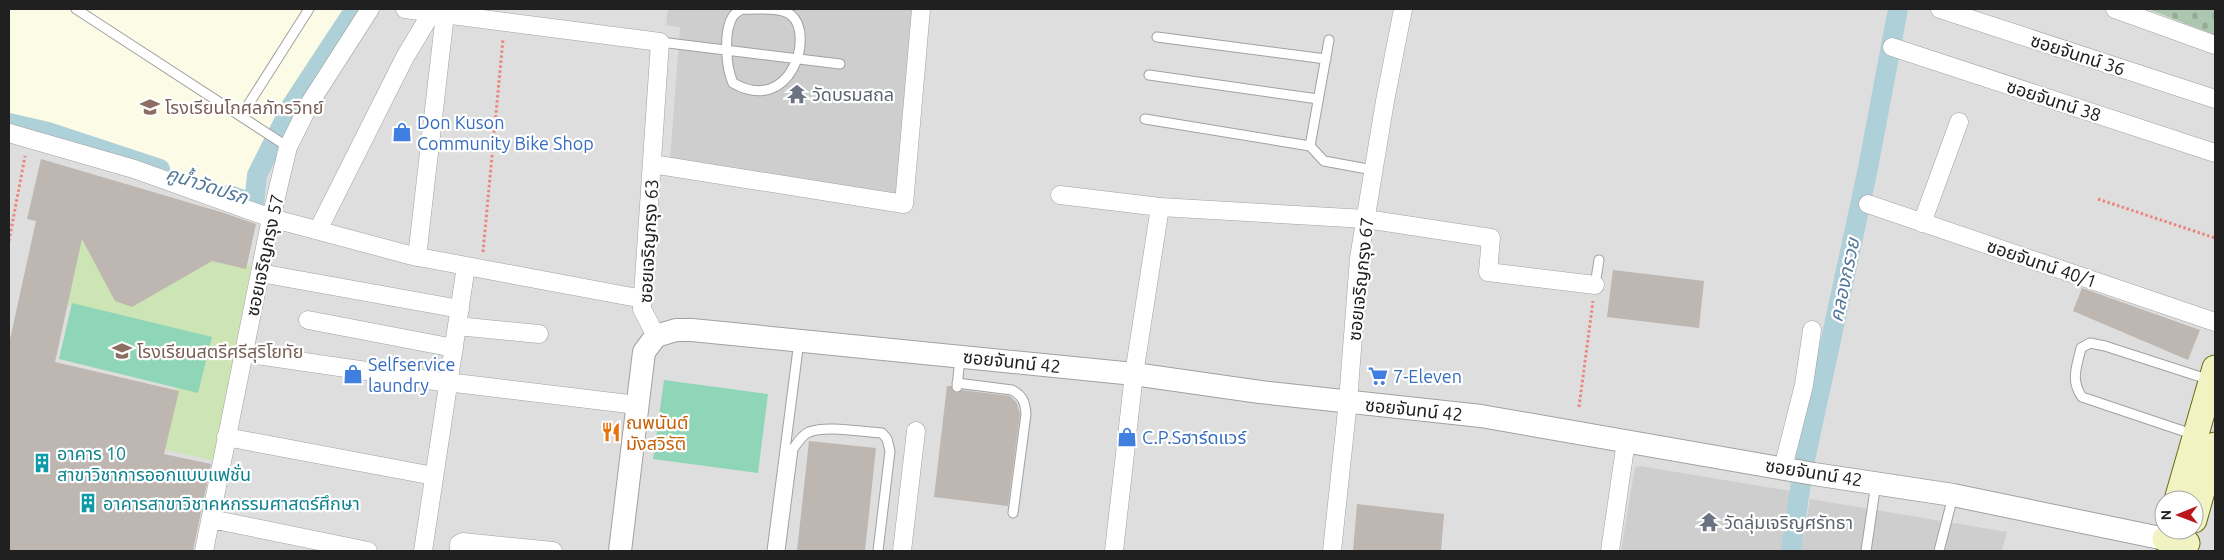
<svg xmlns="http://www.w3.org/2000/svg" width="2224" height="560" viewBox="0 0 2224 560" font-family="Ubuntu,'Noto Sans Thai',sans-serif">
  <defs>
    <pattern id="cemetery-stones" width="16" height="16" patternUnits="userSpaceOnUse" patternTransform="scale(1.25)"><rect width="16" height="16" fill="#acc6af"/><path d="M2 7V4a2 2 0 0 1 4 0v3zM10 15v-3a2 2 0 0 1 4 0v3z" fill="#94aa96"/></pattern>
  </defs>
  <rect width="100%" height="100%" fill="#f0ede8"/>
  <path fill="#dedede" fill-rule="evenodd" d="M9 9H2215V551H9ZM2164 500H2194V530H2164Z"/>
  <path fill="#fcfbe5" d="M9 9H350L300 88 258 172 246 207 9 126Z"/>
  <path fill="#cecece" d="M668 9H927L907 203 670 161 680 27 666 25Z
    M1640 466 1797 492 1787 551H1621L1635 467Z
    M1810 499 2007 532 2002 551H1801Z"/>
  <path fill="url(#cemetery-stones)" d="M2148 9H2215V35Z"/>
  <path fill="#cde4b4" d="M82 225 251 265 214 461 163 449 187 336 61 304Z"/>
  <path fill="#8fd6b8" d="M72 303 212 337 198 393 59 359Z
    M664 380 768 394 758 473 653 459Z"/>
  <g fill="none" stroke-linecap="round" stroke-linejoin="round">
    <path stroke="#aed0d8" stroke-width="20" d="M9 123 48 132 160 169
      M229 195 254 204 257 175 292 105 355 9
      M1791 551 1803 469 1867 173 1898 9"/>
  </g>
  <path fill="#bdb6b1" d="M41 159 221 212 256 224 246 269 212 261 132 307 115 301 82 239 55 362 179 391 164 454 211 464 193 551H9V344L36 221 27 219Z
    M1613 270 1704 281 1699 328 1607 317Z
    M2082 288 2200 330 2188 360 2073 311Z
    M947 386H951L956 393 962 390 1010 396 1017 403 1020 414 1008 506 934 497Z
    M809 441 876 448 865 551H797Z
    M1357 504 1444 514 1441 551H1353Z"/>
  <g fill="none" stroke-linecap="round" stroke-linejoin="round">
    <defs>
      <path id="service" d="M76 9 288 147
        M742 9C756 10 780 6 791 15 815 34 791 116 733 83 726 68 723 31 733 16 735 13 739 11 742 9Z
        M1157 37 1326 59
        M1329 40 1310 146 1324 161 1373 170
        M660 42 840 64
        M1149 75 1318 99
        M241 116 309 9
        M1145 119 1310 146
        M1595 285 1599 260
        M957 383 1012 390C1023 396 1025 402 1026 414L1013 513
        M957 387 960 358
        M2195 435 2082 397C2070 380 2077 366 2081 348L2090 343 2105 346 2210 380
        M772 551 799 341
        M780 551 793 449C797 443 802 435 809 432 827 425 862 432 882 433L887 439 890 451 878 551
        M1866 551 1876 483
        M1939 551 1953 496"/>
      <path id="minor" d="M405 9 660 42 642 309 656 336
        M1940 9 2215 99
        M2115 9 2215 45
        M1892 47 2215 153
        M9 133 134 169 271 218 413 256 643 299
        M652 164 904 204 921 9
        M1060 195 1160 207 1366 219 1491 238 1488 272 1595 285
        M1868 204 2215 322
        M1922 223 1959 122
        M318 230 405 57 432 12
        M417 257 445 14
        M260 273 460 309
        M308 320 454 348
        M457 326 539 334
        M243 353 449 383
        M455 383 637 405
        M226 437 434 476
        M1783 468 1804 385 1812 330
        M211 519 368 551
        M204 551 271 218 288 147 311 101 370 9
        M423 551 466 266
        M459 551V544L463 542 553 551
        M902 551 916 431
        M1114 551 1134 374 1160 207
        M1332 551 1348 401 1359 258 1385 101 1403 9
        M1610 551 1626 441"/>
      <path id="tertiary" d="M620 551 644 352 656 336 676 330H692L1134 374 1260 392 1481 416 1814 474 1953 495 2165 539"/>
      <path id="secondary" d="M2177 500 2215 368
        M2194 520 2215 445
        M2165 539 2187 543"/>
    </defs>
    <use href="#service" stroke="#a1a1a1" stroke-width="11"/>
    <use href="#minor" stroke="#a1a1a1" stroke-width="19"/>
    <use href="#tertiary" stroke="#a1a1a1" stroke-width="24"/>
    <use href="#secondary" stroke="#666d12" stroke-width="27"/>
    <path stroke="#eb867e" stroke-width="3" stroke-dasharray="2.5 2.5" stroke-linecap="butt" d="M2098 199 2215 238
      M9 241 25 156
      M483 252 503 39
      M1579 407 1593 301"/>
    <use href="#service" stroke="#fff" stroke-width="9"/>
    <use href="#minor" stroke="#fff" stroke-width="18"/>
    <use href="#tertiary" stroke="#fff" stroke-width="22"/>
    <use href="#secondary" stroke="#f2f3c3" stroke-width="25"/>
  </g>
  <defs>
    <symbol id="temple-bare" viewBox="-9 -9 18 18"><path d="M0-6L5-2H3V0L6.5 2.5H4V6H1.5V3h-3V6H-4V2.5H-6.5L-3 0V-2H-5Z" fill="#6b7280" stroke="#fff" stroke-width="2.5" paint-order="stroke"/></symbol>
    <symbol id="school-bare" viewBox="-9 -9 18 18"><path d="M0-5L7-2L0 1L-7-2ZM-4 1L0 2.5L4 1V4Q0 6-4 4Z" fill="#8d6e63" stroke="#fff" stroke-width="2.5" paint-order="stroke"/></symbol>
    <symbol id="shop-bare" viewBox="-9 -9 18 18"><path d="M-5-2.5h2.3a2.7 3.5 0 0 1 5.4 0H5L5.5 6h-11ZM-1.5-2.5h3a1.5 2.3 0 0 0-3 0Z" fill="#3f7fe0" stroke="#fff" stroke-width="2.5" paint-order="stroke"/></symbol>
    <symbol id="supermarket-bare" viewBox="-9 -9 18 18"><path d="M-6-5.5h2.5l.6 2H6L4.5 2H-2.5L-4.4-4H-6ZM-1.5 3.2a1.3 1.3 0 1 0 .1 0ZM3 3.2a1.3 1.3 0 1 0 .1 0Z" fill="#3f7fe0" stroke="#fff" stroke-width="2.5" paint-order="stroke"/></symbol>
    <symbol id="restaurant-bare" viewBox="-9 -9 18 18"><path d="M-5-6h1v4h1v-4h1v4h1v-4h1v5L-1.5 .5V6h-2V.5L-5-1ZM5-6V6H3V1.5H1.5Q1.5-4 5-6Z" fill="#e8710a" stroke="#fff" stroke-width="2.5" paint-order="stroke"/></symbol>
    <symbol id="building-bare" viewBox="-9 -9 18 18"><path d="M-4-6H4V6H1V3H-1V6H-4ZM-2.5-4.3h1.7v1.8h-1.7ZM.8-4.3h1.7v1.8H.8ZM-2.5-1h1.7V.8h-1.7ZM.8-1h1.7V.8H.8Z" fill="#0f9aa8" stroke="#fff" stroke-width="2.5" paint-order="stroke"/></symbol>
  </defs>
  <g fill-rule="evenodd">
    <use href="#temple-bare" x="783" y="80" width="28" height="28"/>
    <use href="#school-bare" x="136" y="93" width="28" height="28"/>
    <use href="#shop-bare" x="388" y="118" width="28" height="28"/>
    <use href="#school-bare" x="108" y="337" width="28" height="28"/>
    <use href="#shop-bare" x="339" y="360" width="28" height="28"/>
    <use href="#supermarket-bare" x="1364" y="362" width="28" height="28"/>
    <use href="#restaurant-bare" x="597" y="418" width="28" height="28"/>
    <use href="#shop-bare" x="1113" y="423" width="28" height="28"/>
    <use href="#building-bare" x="28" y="449" width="28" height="28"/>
    <use href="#building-bare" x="74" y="489" width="28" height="28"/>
    <use href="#temple-bare" x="1695" y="508" width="28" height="28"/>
  </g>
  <g text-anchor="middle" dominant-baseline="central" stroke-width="4.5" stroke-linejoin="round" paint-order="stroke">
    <g font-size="18" fill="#202020" stroke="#fff">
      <text transform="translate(2078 54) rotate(18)">ซอยจันทน์ 36</text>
      <text transform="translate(2054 100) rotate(18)">ซอยจันทน์ 38</text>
      <text transform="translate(648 241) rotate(-87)">ซอยเจริญกรุง 63</text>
      <text transform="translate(264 255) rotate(-78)">ซอยเจริญกรุง 57</text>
      <text transform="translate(2042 263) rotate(19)">ซอยจันทน์ 40/1</text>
      <text transform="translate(1360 279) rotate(-84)">ซอยเจริญกรุง 67</text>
      <text transform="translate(1012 361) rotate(6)">ซอยจันทน์ 42</text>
      <text transform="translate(1414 409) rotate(6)">ซอยจันทน์ 42</text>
      <text transform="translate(1814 472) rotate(9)">ซอยจันทน์ 42</text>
    </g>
    <g font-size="18" fill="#5b616d" stroke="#fff" text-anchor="start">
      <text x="812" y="94">วัดบรมสถล</text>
      <text x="1724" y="522">วัดลุ่มเจริญศรัทธา</text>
    </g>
    <g font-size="18" fill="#785e54" stroke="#fff" text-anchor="start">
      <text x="165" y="107">โรงเรียนโกศลภัทรวิทย์</text>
      <text x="137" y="351">โรงเรียนสตรีศรีสุริโยทัย</text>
    </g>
    <g font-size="18" fill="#366cbe" stroke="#fff" text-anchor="start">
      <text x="417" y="122">Don Kuson<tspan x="417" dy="21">Community Bike Shop</tspan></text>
      <text x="368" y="364">Selfservice<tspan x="368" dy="21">laundry</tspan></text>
      <text x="1393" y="376">7-Eleven</text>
      <text x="1142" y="437">C.P.Sฮาร์ดแวร์</text>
    </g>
    <g font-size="18" fill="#c56008" stroke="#fff" text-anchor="start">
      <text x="626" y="422">ณพนันต์<tspan x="626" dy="21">มังสวิรัติ</tspan></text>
    </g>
    <g font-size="18" fill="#0d838f" stroke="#fff" text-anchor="start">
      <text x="57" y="453">อาคาร 10<tspan x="57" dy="21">สาขาวิชาการออกแบบแฟชั่น</tspan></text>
      <text x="103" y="503">อาคารสาขาวิชาคหกรรมศาสตร์ศึกษา</text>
    </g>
    <g font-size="19" font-style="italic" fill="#507697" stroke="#fff">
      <text transform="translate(207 185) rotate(18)">คูน้ำวัดปรก</text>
      <text transform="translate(1844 280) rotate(-78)">คลองกรวย</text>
    </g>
  </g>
  <rect width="2224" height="560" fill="none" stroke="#202020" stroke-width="20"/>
  <g transform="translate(2179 515) rotate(269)"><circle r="24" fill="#ffffff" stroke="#a6a6a6"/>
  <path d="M0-4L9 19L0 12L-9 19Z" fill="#ba171d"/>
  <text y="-8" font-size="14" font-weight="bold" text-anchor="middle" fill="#202020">N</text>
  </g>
</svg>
